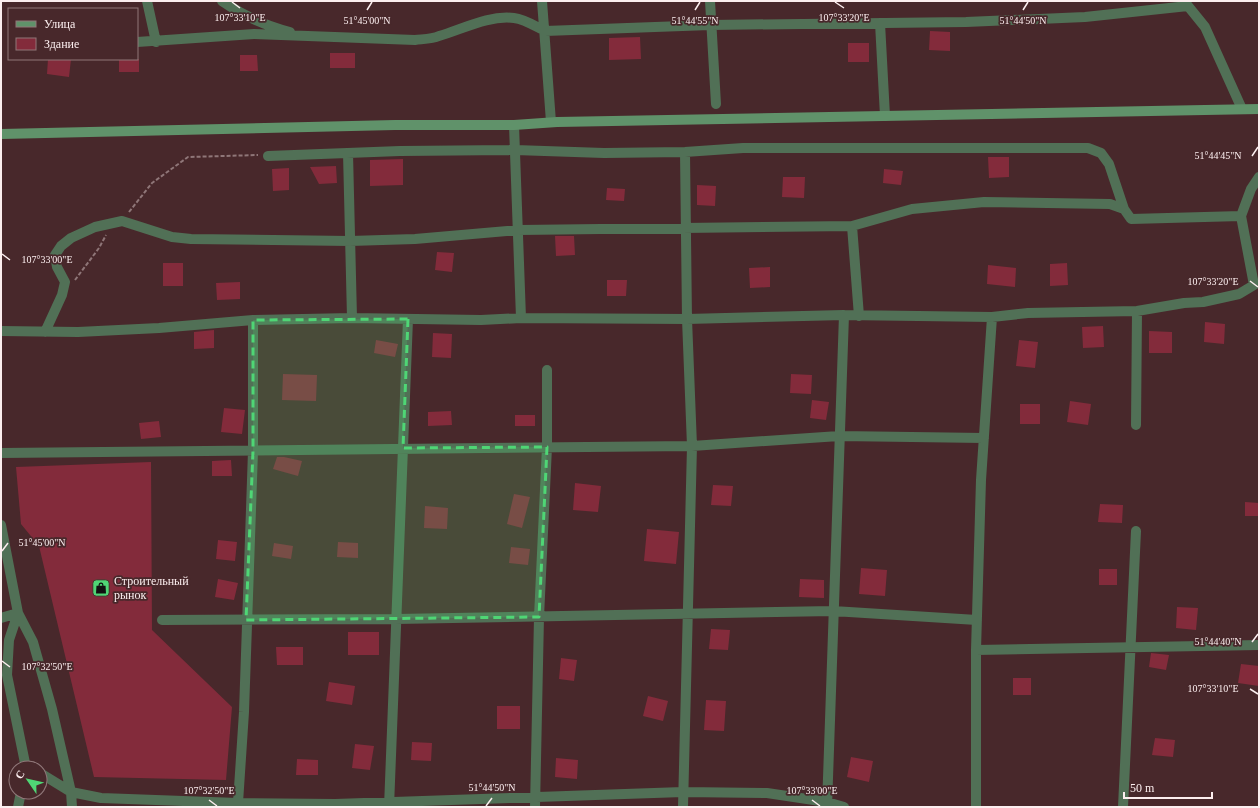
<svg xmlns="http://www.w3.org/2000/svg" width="1260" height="808" viewBox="0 0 1260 808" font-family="'Times New Roman',serif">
  <rect width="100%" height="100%" fill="#48282b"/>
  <path fill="#832b3b" d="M930 31 950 32V51L929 50Z
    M640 37 641 59 609 60V38Z
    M848 43H869V62H848Z
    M330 53H355V68H330Z
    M240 55H257L258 71H240Z
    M48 59H71L69 77 47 74Z
    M119 59H139V72H119Z
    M988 157H1009V177L989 178Z
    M403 159V185L370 186V160Z
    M336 166 337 183 319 184 310 167Z
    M289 168V190L273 191 272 169Z
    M884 169 903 171 901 185 883 183Z
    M783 177H805L804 198 782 197Z
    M697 185 716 186 715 206 697 205Z
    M607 188 625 189 624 201 606 200Z
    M555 236H574L575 255 556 256Z
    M437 252 454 253 452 272 435 270Z
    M163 263H183V286H163Z
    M1067 263 1068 285 1050 286V264Z
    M988 265 1016 268 1015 287 987 284Z
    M770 267V287L750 288 749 268Z
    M607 280H627L626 296H607Z
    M240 282V299L217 300 216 283Z
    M1205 322 1225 324 1224 344 1204 342Z
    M1103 326 1104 347 1083 348 1082 327Z
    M214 330V348L194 349V332Z
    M1149 331 1172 332V353H1149Z
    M433 333 452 334 451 358 432 357Z
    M376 340 398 344 395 357 374 353Z
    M1019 340 1038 342 1035 368 1016 366Z
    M283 374 317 375 316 401 282 400Z
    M791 374 812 375 811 394 790 393Z
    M812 400 829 402 826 420 810 418Z
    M1070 401 1091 404 1088 425 1067 422Z
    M1020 404H1040V424H1020Z
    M224 408 245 410 242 434 221 432Z
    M451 411 452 425 428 426V412Z
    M515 415H535V426H515Z
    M159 421 161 437 141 439 139 423Z
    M277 457H284L302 461 298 476 273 469Z
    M231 460 232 476H212V461Z
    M151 462 152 630 232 707 226 780 94 777 39 546 21 524 16 467Z
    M575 483 601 486 598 512 573 510Z
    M713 485 733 486 731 506 711 505Z
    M514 494 530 497 522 528 507 524Z
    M1245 502 1259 503V516H1245Z
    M1100 504 1123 505 1122 523 1098 522Z
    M425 506 448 508 447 529 424 528Z
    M647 529 679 532 676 564 644 561Z
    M218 540 237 542 235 561 216 559Z
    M338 542 358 543V558L337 557Z
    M274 543 293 546 291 559 272 556Z
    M511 547 530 549 528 565 509 563Z
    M861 568 887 570 885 596 859 594Z
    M1099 569H1117V585H1099Z
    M218 579 238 583 234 600 215 597Z
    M800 579 824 580V598L799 597Z
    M1177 607 1198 608 1196 630 1176 628Z
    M711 629 730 630 728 650 709 649Z
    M348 632H379V655H348Z
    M276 647H303V665H277Z
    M1151 653 1169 655 1166 670 1149 667Z
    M561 658 577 660 574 681 559 679Z
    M1241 664 1259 666V686L1238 683Z
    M1013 678H1031V695H1013Z
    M329 682 355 686 352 705 326 701Z
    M648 696 668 701 663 721 643 716Z
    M706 700 726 701 724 731 704 730Z
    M497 706H520V729H497Z
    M1155 738 1175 740 1173 757 1152 755Z
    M412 742 432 743 431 761 411 760Z
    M355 744 374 746 370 770 352 768Z
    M851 757 873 761 869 782 847 777Z
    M556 758 578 760 577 779 555 777Z
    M297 759 318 760V775H296Z"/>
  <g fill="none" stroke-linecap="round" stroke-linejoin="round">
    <path stroke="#8f7678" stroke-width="2" stroke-dasharray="4 2" stroke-linecap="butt" d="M129 212 152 183 188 157 258 155
      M75 280 99 248 106 235"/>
    <path stroke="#517056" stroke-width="10" d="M147 1 156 42
      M222 1C244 16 265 26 290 32
      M542 1 551 122
      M710 1 716 104
      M1184 1 1205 27 1242 109
      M880 23 885 116
      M137 42 254 34 415 40C423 39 432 39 439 36 463 29 488 15 514 18 524 19 535 26 545 31L710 25 966 22 1085 17 1188 6
      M514 125 521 318
      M348 153 352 318
      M268 156 400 151 515 150 604 153 685 152 743 148H1088L1101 153 1109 164 1124 209
      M852 226 859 316
      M1 331 78 332 159 328 253 320 352 318 481 320 521 318 687 319 844 315 992 317 1028 313 1137 311 1184 303 1203 302 1239 294 1254 285 1241 216 1251 189 1259 177
      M45 332 62 295 65 282 57 267 55 255 61 246 71 238 95 227 122 221 172 237 191 239 350 241 415 239 519 230 852 226 912 209 984 202 1110 204 1124 209 1131 219 1241 216
      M1136 425 1137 311
      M1 453 692 446 839 436 984 438
      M1 525 18 613 33 642 52 709 71 792 72 807
      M18 613 9 640 7 675 25 763 24 768
      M1 618 18 613
      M162 620 396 619 833 611 977 620
      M976 650 1259 645
      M40 773 71 792 101 798 238 803 335 804 683 792 767 793 827 802 844 807
      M238 803 244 712 253 451V320
      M18 807 21 792
      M389 807 408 319
      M535 807 539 617 547 447V370
      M683 807 692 446 687 319 685 152
      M827 807 844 315
      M976 807V650L981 480 992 317
      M1123 807 1136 531"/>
    <path stroke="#60926a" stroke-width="10" d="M1 134 395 125H514L557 122 1259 109"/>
  </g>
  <path fill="#4fd675" fill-opacity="0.2" stroke="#4fd675" stroke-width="3" stroke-dasharray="8 5" stroke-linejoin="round" d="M408 319 403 448 547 447 539 617 246 620 253 451V320Z"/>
  <path fill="none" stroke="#fceeef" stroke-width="1.5" d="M232 2 240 8M835 2 844 8M367 10 372 2M695 10 700 2M1023 10 1028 2M1252 156 1258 147M2 254 10 260M1250 281 1258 287M2 551 8 543M1252 642 1258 634M2 661 10 667M1250 689 1258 694M209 800 217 806M812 800 820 806M486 806 492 798"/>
  <defs>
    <symbol id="shop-square" viewBox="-11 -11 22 22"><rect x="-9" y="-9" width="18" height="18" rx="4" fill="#4fd675" stroke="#48282b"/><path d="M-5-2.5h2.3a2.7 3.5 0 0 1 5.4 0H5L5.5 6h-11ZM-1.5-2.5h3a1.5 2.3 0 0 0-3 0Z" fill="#111"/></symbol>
  </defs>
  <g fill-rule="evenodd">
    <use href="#shop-square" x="91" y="578" width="20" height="20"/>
  </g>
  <g text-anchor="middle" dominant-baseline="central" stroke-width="3.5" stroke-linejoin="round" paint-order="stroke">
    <g font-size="12" fill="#fceeef" stroke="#48282b" text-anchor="start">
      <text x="114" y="581">Строительный<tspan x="114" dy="14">рынок</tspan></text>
    </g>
  </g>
  <g font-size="10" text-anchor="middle" fill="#fceeef" stroke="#48282b" stroke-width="3.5" stroke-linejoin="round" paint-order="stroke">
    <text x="240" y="21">107°33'10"E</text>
    <text x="844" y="21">107°33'20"E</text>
    <text x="367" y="24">51°45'00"N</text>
    <text x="695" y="24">51°44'55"N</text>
    <text x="1023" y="24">51°44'50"N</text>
    <text x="1218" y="159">51°44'45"N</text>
    <text x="47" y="263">107°33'00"E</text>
    <text x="1213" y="285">107°33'20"E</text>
    <text x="42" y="546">51°45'00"N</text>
    <text x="1218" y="645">51°44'40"N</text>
    <text x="47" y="670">107°32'50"E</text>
    <text x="1213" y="692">107°33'10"E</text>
    <text x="492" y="791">51°44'50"N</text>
    <text x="209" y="794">107°32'50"E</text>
    <text x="812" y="794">107°33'00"E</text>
  </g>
  <rect width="1260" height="808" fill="none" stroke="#fceeef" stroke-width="4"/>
  <rect x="8" y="8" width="130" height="52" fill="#48282b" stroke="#907779"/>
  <rect x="16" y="21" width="20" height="6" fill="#60926a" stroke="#907779"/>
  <text x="44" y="28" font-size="12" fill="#fceeef">Улица</text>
  <rect x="16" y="38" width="20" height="12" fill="#832b3b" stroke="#907779"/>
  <text x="44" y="48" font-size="12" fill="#fceeef">Здание</text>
  <g transform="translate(28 780) rotate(304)"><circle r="19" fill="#48282b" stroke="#907779"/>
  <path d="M0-3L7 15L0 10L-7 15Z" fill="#4fd675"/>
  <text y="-6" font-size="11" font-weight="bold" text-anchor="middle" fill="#fceeef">С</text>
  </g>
  <path d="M1124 792v6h88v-6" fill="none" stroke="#fceeef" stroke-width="2"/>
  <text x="1130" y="792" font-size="12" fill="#fceeef" stroke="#48282b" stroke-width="3" paint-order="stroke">50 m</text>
</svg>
